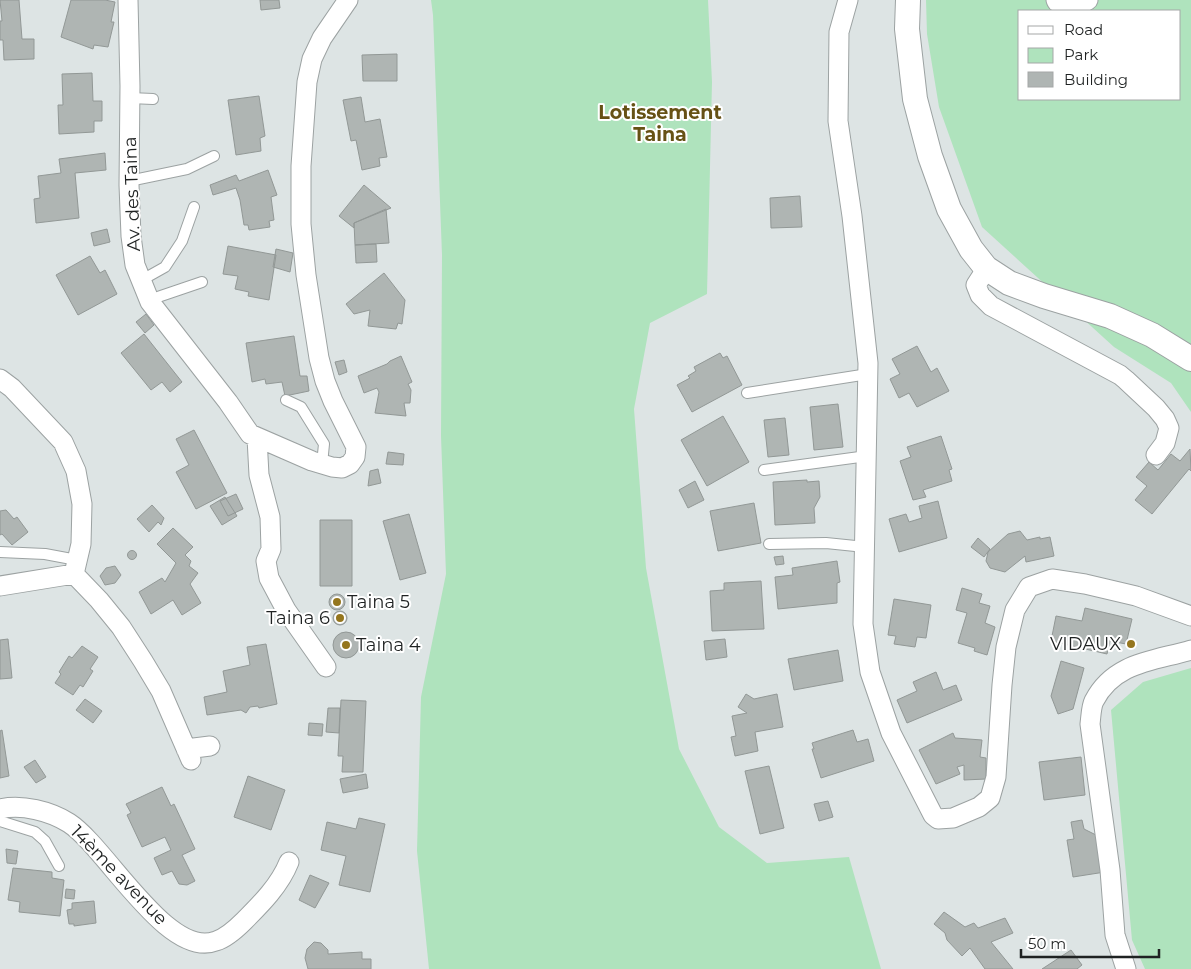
<svg xmlns="http://www.w3.org/2000/svg" width="1191" height="969" viewBox="0 0 1191 969" font-family="Montserrat,sans-serif">
  <rect width="100%" height="100%" fill="#dde4e4"/>
  <path fill="#afe3bd" fill-rule="evenodd" d="M431 0H708L712 82 707 294 650 323 634 409 646 568 679 749 719 827 767 863 849 857 881 969H429L417 851 421 697 446 574 441 436 442 255 433 15Z
    M926 0H1191V412L1171 383 1114 347 982 227 939 107 927 34ZM1020 11H1180V99H1020Z
    M1191 668V969H1145L1132 940 1111 710 1143 682Z"/>
  <path fill="#afb5b3" stroke="#929896" d="M0 0H19L22 39H34V59L4 60 3 40H0V21H2Z
    M71 0H105L115 2 111 22H114L108 47 94 45 93 49 61 37Z
    M260 0H279L280 8 261 10Z
    M397 54V81H363L362 55Z
    M92 73 93 101H102V121H94V132L59 134 58 105H63L62 74Z
    M259 96 265 136 260 138 261 151 236 155 228 100Z
    M361 97 365 122 380 119 387 157 379 158 380 166 362 170 356 140 351 141 343 100Z
    M105 153 106 170 75 173 79 218 36 223 34 199 40 198 38 176 61 173 59 159Z
    M268 170 277 195 271 197 274 220 269 221 270 227 249 230 248 225H244L240 200 236 188 213 195 210 185 236 175 239 181Z
    M364 185 391 208 354 223V228L339 216Z
    M800 196 802 227 771 228 770 198Z
    M386 209 389 243 355 245 354 223Z
    M107 229 110 242 94 246 91 233Z
    M376 244 377 262 356 263 355 245Z
    M228 246 276 255 269 300 248 296 249 292 235 289 238 276 223 274Z
    M276 249 293 253 290 272 273 267Z
    M90 256 100 273 105 270 117 294 78 315 56 275Z
    M384 273 405 300 402 324 398 323 396 329 368 326 370 310 354 314 346 304Z
    M146 314 154 325 145 333 136 322Z
    M144 334 182 382 170 392 162 382 151 390 121 353Z
    M294 336 300 376H307L309 391 285 396 282 382 266 384 265 379 252 382 246 343Z
    M917 346 931 372 937 368 949 391 917 407 909 393 899 398 890 379 900 374 892 359Z
    M720 353 723 358 727 356 742 385 692 412 677 385 690 378 688 376 696 371 694 367Z
    M401 356 412 382 408 384 411 390 410 403H404L406 416 375 413 379 392 377 388 364 393 358 376 387 364 390 361Z
    M344 360 347 372 339 375 335 362Z
    M838 404 843 447 814 450 810 407Z
    M723 416 749 462 707 486 681 440Z
    M785 418 789 455 768 457 764 420Z
    M194 430 227 493 196 509 176 472 189 465 176 439Z
    M941 436 952 469 949 470 952 481 923 490 926 497 913 500 900 461 911 457 907 447Z
    M1190 449 1191 471 1189 469 1152 514 1135 500 1147 486 1136 477 1149 462 1158 470 1171 454 1180 461Z
    M388 452 404 454 403 465 386 464Z
    M378 469 381 483 368 486 370 471Z
    M807 480V482L819 481 820 497 814 508 815 523 775 525 773 482Z
    M695 481 704 500 688 508 679 490Z
    M236 494 243 509 228 516 220 501Z
    M225 497 237 516 222 525 210 506Z
    M938 501 947 538 899 552 889 519 906 514 909 522 922 518 919 506Z
    M754 503 761 543 718 551 710 511Z
    M152 505 164 518 161 525 158 522 149 532 137 519Z
    M6 510 14 519 17 517 28 532 12 545 2 534 0 535V511Z
    M409 514 426 573 400 580 383 521Z
    M320 520H352V586H320Z
    M173 528 193 547 185 555 191 561 189 566 198 573 190 584 201 603 182 615 173 600 151 614 139 592 162 578 165 582 176 563 157 544Z
    M1020 531 1027 540 1040 537V539L1050 537 1054 556 1026 562 1025 556 1005 572 990 568 986 561 988 552 1008 534Z
    M978 538 990 549 984 557 971 547Z
    M127.5 555a4.5 4.5 0 1 1 9 0a4.5 4.5 0 1 1-9 0Z
    M783 556 784 564 776 565 774 557Z
    M837 561 840 582 837 583V603L778 609 775 577 793 575 792 568Z
    M115 566 121 575 115 583 105 585 100 576 106 568Z
    M761 581 764 629 712 631 710 591 724 590V583Z
    M962 588 982 594 979 603 990 606 985 623 995 627 987 655 974 651 975 648 958 643 967 613 956 610Z
    M329 602a8 8 0 1 1 16 0a8 8 0 1 1-16 0Z
    M894 599 931 605 926 638 917 637 915 647 894 644 896 636 888 635Z
    M1085 608 1132 619 1126 644 1110 641 1107 654 1051 641 1056 616 1082 621Z
    M333 618a7 7 0 1 1 14 0a7 7 0 1 1-14 0Z
    M333 645a13 13 0 1 1 26 0a13 13 0 1 1-26 0Z
    M8 639 12 678 0 679V640Z
    M725 639 727 657 706 660 704 641Z
    M266 644 277 704 259 708 258 706 250 707 246 713 241 710 207 715 204 697 227 692 223 671 250 665 247 647Z
    M82 646 98 657 90 669 93 671 83 687 80 685 73 695 55 683 61 674 59 672 69 656 72 658Z
    M838 650 843 681 794 690 788 659Z
    M1061 661 1084 668 1073 709 1058 714 1051 696Z
    M936 672 943 690 956 685 962 700 907 723 897 700 917 691 913 682Z
    M746 694 754 699 777 694 783 727 755 732 758 751 735 756 731 737 736 736 732 716 747 713 738 707Z
    M85 699 102 711 93 723 76 710Z
    M341 700 366 701 363 772H342L343 756H338Z
    M328 708H340L339 733 326 732Z
    M309 723 323 724 322 736 308 735Z
    M2 730 9 776 0 778V731Z
    M853 730 857 742 868 739 874 761 821 778 812 749H814L812 743Z
    M953 733 955 738 982 740 980 757 986 758V779L964 780V765L957 767 960 774 936 784 919 750Z
    M1081 757 1085 795 1044 800 1039 762Z
    M35 760 46 777 36 783 24 767Z
    M769 766 784 828 760 834 745 771Z
    M366 774 368 788 343 793 340 779Z
    M248 776 285 790 271 830 234 817Z
    M162 787 171 806 174 804 195 849 182 855 195 881 187 885 179 884 172 871 162 875 154 858 171 850 165 837 142 847 127 815 131 813 126 804Z
    M828 801 833 817 819 821 814 804Z
    M359 818 385 824 370 892 339 885 346 856 321 850 327 822 356 829Z
    M1082 820 1084 829 1100 837 1105 872 1073 877 1067 840 1074 839 1071 822Z
    M6 849 18 851 16 864 7 863Z
    M13 868 52 872V878L64 880 60 916 19 912 20 902 8 900Z
    M310 875 329 883 315 908 299 900Z
    M66 889 75 890 74 899 65 898Z
    M94 901 96 923 74 926V924H69L67 910 72 909V903Z
    M944 912 965 927 974 923 978 928 1005 918 1013 933 991 942 1013 969H985L970 948 962 956 947 940 945 933 934 924Z
    M314 942 321 943 328 950V954L362 952V959H371V969H308L305 958 307 949Z
    M1071 950 1082 965 1077 969H1042Z"/>
  <g fill="none" stroke-linecap="round" stroke-linejoin="round">
    <defs>
      <path id="service" d="M130 98 153 99
        M129 181 187 169 214 156
        M140 281 165 267 182 241 194 207
        M149 300 202 282
        M747 393 868 374
        M286 400 301 407 324 444 322 464
        M764 470 867 456
        M769 544 826 543 865 547
        M0 552 45 554 77 560
        M0 821 35 832 45 841 59 866"/>
      <path id="minor" d="M128 0 130 86 129 185 131 236 135 265 150 302 228 402 250 434 312 461 332 467 342 468 350 464 355 457 356 447 333 401 325 381 319 358 306 275 301 224V166L307 82 312 59 322 38 348 0
        M848 0 839 32 838 121 852 216 868 363 863 624 870 672 891 733 933 815 938 819 953 818 979 807 990 798 996 777 1002 685 1006 647 1015 610 1029 587 1052 579 1085 584 1136 596 1191 616
        M1056 0 1057 2 1070 9 1076 7 1088 0
        M987 268 976 285 980 295 991 306 1120 375 1126 380 1156 408 1165 419 1169 428 1165 443 1156 455
        M0 379 12 388 63 442 76 471 82 504 81 544 74 574
        M257 438 259 475 270 517 271 549 266 561 269 578 286 610 326 667
        M74 574 99 600 121 627 143 661 161 691 191 760
        M0 586 74 574
        M186 749 210 746
        M0 809C22 804 50 811 69 823 106 847 168 960 216 941 226 938 236 929 244 921 261 904 280 885 289 862
        M1126 969 1115 935 1110 870 1090 724C1091 717 1091 707 1094 701 1114 662 1154 661 1191 650"/>
      <path id="tertiary" d="M908 0 907 29 915 99 930 156 949 209 971 249 986 268 1009 283 1044 296 1110 316 1152 335 1191 359"/>
    </defs>
    <use href="#service" stroke="#9ca2a2" stroke-width="12"/>
    <use href="#minor" stroke="#9ca2a2" stroke-width="21"/>
    <use href="#tertiary" stroke="#9ca2a2" stroke-width="26"/>
    <use href="#service" stroke="#fff" stroke-width="10"/>
    <use href="#minor" stroke="#fff" stroke-width="19"/>
    <use href="#tertiary" stroke="#fff" stroke-width="24"/>
  </g>
  <g fill="#95761e" stroke="#fff" stroke-width="2">
    <circle cx="337" cy="602" r="5"/>
    <circle cx="340" cy="618" r="5"/>
    <circle cx="1131" cy="644" r="5"/>
    <circle cx="346" cy="645" r="5"/>
  </g>
  <g text-anchor="middle" dominant-baseline="central" stroke-width="4" stroke-linejoin="round" paint-order="stroke">
    <g font-size="18" fill="#1f2222" stroke="#fff">
      <text transform="translate(132 194) rotate(-92)">Av. des Taina</text>
      <text transform="translate(119 875) rotate(46)">14ème avenue</text>
    </g>
    <g font-size="18" fill="#1f2222" stroke="#fff" text-anchor="start">
      <text x="347" y="602">Taina 5</text>
      <text x="330" y="618" text-anchor="end">Taina 6</text>
      <text x="1121" y="644" text-anchor="end">VIDAUX</text>
      <text x="356" y="645">Taina 4</text>
    </g>
    <g font-size="19" font-weight="bold" fill="#665115" stroke="#fff">
      <text x="660" y="112">Lotissement<tspan x="660" dy="22">Taina</tspan></text>
    </g>
  </g>
  <rect x="1018" y="10" width="162" height="90" fill="#ffffff" stroke="#a5a7a7"/>
  <rect x="1028" y="26" width="25" height="8" fill="#ffffff" stroke="#a5a7a7"/>
  <text x="1064" y="35" font-size="15" fill="#1f2222">Road</text>
  <rect x="1028" y="48" width="25" height="15" fill="#afe3bd" stroke="#a5a7a7"/>
  <text x="1064" y="60" font-size="15" fill="#1f2222">Park</text>
  <rect x="1028" y="72" width="25" height="15" fill="#afb5b3" stroke="#a5a7a7"/>
  <text x="1064" y="85" font-size="15" fill="#1f2222">Building</text>
  <path d="M1021 949v8h138v-8" fill="none" stroke="#1f2222" stroke-width="2.5"/>
  <text x="1028" y="949" font-size="15" fill="#1f2222" stroke="#ffffff" stroke-width="4" paint-order="stroke">50 m</text>
</svg>
